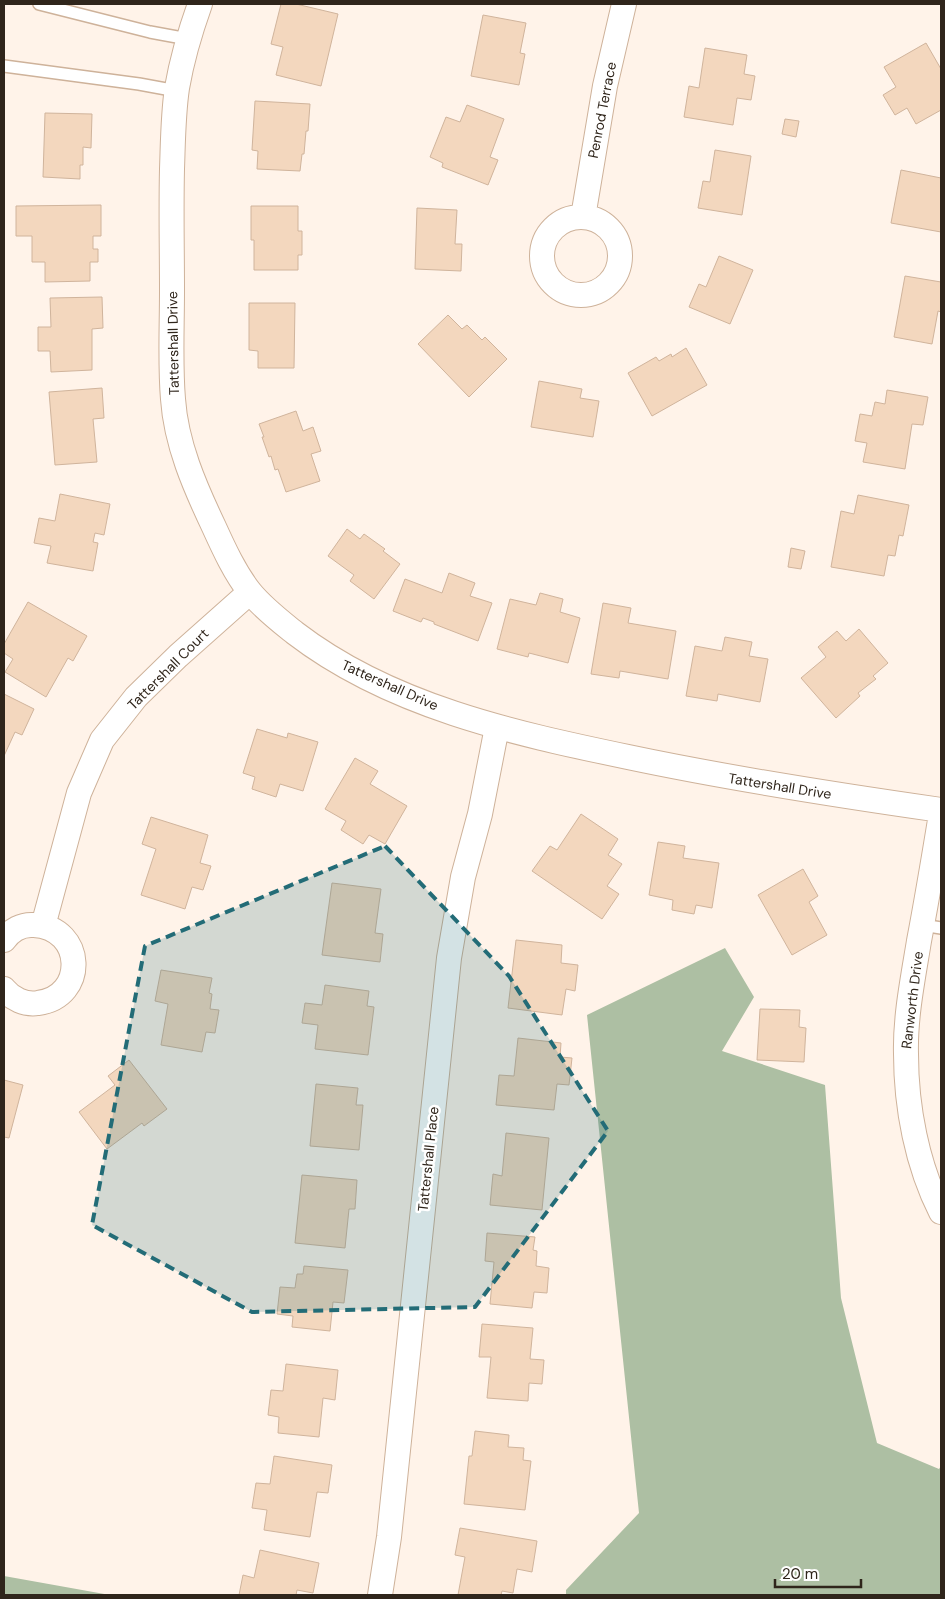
<svg xmlns="http://www.w3.org/2000/svg" width="945" height="1599" viewBox="0 0 945 1599" font-family="'DM Sans',sans-serif">
  <rect width="100%" height="100%" fill="#fff3e9"/>
  <path fill="#adbfa3" d="M725 948 754 997 722 1051 825 1085 841 1298 877 1443 939 1469 941 1466V1595H566V1590L639 1513 587 1015Z
    M4 1576 110 1595H4Z"/>
  <path fill="#f3d7be" stroke="#d0b49c" d="M281 4H296L338 14 321 86 276 75 283 47 271 44Z
    M483 15 526 23 520 53 525 54 519 85 471 76Z
    M926 43 941 69V110L916 124 907 108 895 115 883 95 896 87 884 67Z
    M705 48 747 55 744 74 755 76 751 100 737 98 733 125 684 117 689 86 699 88Z
    M255 101 310 104 308 131H306L304 154H302L300 171 257 169 258 151 252 150Z
    M467 105 504 119 490 157 498 160 488 185 442 167 443 163 430 157 446 117 460 122Z
    M45 113 92 114 91 148 83 147V165H80V179L43 177Z
    M785 119 799 121 796 137 782 134Z
    M715 150 751 156 742 215 698 208 703 181 710 182Z
    M901 170 941 178V232L891 223Z
    M101 205V236H93V249H98V262H90V281L45 282V262H32V236H16V206Z
    M251 206H298V231H302V255H298V270H254V240H251Z
    M417 208 457 210 455 244H462L461 271 415 269Z
    M719 256 753 270 730 324 689 307 699 284 706 287Z
    M905 276 941 282V312L938 311 932 344 894 337Z
    M102 297 103 328 92 329V370L51 372 50 351H38V327H51L50 298Z
    M249 303H295L294 368H258V351L249 350Z
    M448 315 462 329 467 325 482 340 485 337 507 359 469 397 418 344Z
    M686 348 707 385 652 416 628 373 656 357 659 361 671 354 672 357Z
    M539 381 582 389 580 398 599 401 593 437 531 427Z
    M102 388 104 418 93 419 97 462 55 465 49 392Z
    M887 390 928 397 923 425 912 424 905 469 863 462 867 443 855 441 860 414 872 416 875 402 885 404Z
    M296 411 303 431 313 427 321 451 311 454 320 481 286 492 278 469 275 470 271 456 269 457 262 437H264L259 424Z
    M60 494 110 504 104 535 95 533 93 542 98 543 93 571 47 563 51 546 34 543 39 518 55 521Z
    M858 495 909 505 903 536 899 535 895 556 888 555 884 576 831 567 841 511 854 514Z
    M347 529 360 539 364 534 385 549 383 551 400 564 374 599 350 581 354 575 328 556Z
    M791 548 805 551 801 569 788 567Z
    M449 573 475 583 470 596 492 603 478 641 434 624V622L423 618 421 622 393 611 405 579 442 593Z
    M540 593 563 599 560 612 580 618 568 663 529 653 528 657 497 649 510 599 536 605Z
    M28 602 87 636 73 661 68 658 46 697 5 672 13 659 4 653V644Z
    M603 603 631 608 628 623 676 631 668 679 620 671 619 678 591 674Z
    M859 629 888 663 873 676 876 679 858 693 860 696 836 718 801 678 826 657 818 647 837 631 846 641Z
    M725 637 752 642 749 656 768 659 760 702 718 694 717 701 686 696 695 646 722 651Z
    M4 694 34 709 22 735 15 732 4 756Z
    M257 729 287 738 288 733 318 742 303 791 280 784 276 797 252 789 255 777 243 773Z
    M355 758 378 771 370 784 407 806 385 844 369 835 363 844 341 830 346 821 325 809Z
    M581 814 618 839 608 855 622 864 607 886 619 894 602 919 532 871 550 846 557 850Z
    M151 817 208 835 200 863 211 866 203 890 192 887 185 909 141 895 156 849 142 844Z
    M658 842 685 846 683 858 719 863 712 908 696 905 694 914 672 910 673 900 649 895Z
    M803 869 818 896 809 902 827 935 792 955 758 895Z
    M332 883 381 889 375 933 383 934 380 962 322 955Z
    M516 940 562 945 561 963 578 965 575 991 566 989 562 1015 508 1008Z
    M161 970 212 978 209 993 212 994 210 1009 219 1010 215 1033 206 1032 202 1052 161 1045 168 1004 155 1001Z
    M325 985 369 991 367 1006 374 1007 368 1055 315 1049 318 1025 302 1023 305 1003 322 1005Z
    M760 1009 800 1010 799 1027 806 1028 804 1062 757 1060Z
    M518 1038 561 1043 560 1057 572 1058 569 1085 557 1084 554 1110 496 1105 499 1075 514 1076Z
    M129 1060 167 1109 144 1126 142 1123 107 1149 79 1112 115 1085 108 1076Z
    M4 1080 23 1085 9 1138 4 1137Z
    M316 1084 358 1088 356 1105H363L359 1150 310 1146Z
    M506 1133 549 1138 542 1210 490 1205 493 1174 502 1176Z
    M302 1175 357 1180 355 1209H349L345 1248 295 1243Z
    M487 1233 535 1237 533 1250 537 1251 536 1266 549 1268 547 1293 534 1292 532 1308 490 1304 494 1262 485 1261Z
    M304 1266 348 1270 344 1303 333 1302 330 1331 292 1327 293 1316 277 1314 280 1287 295 1288 297 1274H303Z
    M482 1324 533 1328 530 1359 544 1360 542 1384 529 1383 528 1401 487 1398 491 1357H479Z
    M286 1364 338 1370 335 1400 323 1398 319 1437 278 1433 279 1417 268 1415 271 1390 283 1391Z
    M475 1431 509 1435 508 1447 524 1448 523 1460 531 1461 525 1510 464 1504 469 1456H472Z
    M274 1456 332 1465 328 1493 317 1492 310 1537 264 1530 267 1510 252 1508 256 1483 270 1484Z
    M460 1528 537 1541 532 1572 517 1569 513 1593 502 1591 501 1595H458L465 1557 455 1555Z
    M260 1550 319 1563 313 1593 297 1590 296 1595H239L243 1575 254 1578Z"/>
  <g fill="none" stroke-linecap="round" stroke-linejoin="round">
    <defs>
      <path id="service" d="M39 4 150 32 188 39
        M4 66 139 84 177 91
        M922 925 941 928"/>
      <path id="minor" d="M200 4C190 32 182 59 177 88 173 115 173 142 172 169 171 210 172 250 172 291 172 327 170 364 173 399 176 444 195 487 214 527 224 549 235 573 250 592 263 608 280 621 295 633 390 706 513 733 628 757 732 779 836 795 941 810
        M542 256a39 39 0 1 1 78 0a39 39 0 1 1-78 0Z
        M583 217 605 86 624 4
        M941 814C934 857 927 899 919 941 913 978 905 1017 906 1054 906 1107 917 1165 941 1212
        M43 926 79 793 102 740 136 697 178 656 250 592
        M4 940C11 930 22 924 34 925 85 928 87 997 38 1003 25 1005 12 999 4 989
        M380 1595 389 1537 449 958 463 877 480 814 497 727"/>
    </defs>
    <use href="#service" stroke="#ceb29a" stroke-width="14"/>
    <use href="#minor" stroke="#ceb29a" stroke-width="26"/>
    <use href="#service" stroke="#fff" stroke-width="11"/>
    <use href="#minor" stroke="#fff" stroke-width="24"/>
  </g>
  <path fill="#236c77" fill-opacity="0.2" stroke="#236c77" stroke-width="4" stroke-dasharray="10 6" stroke-linejoin="round" d="M385 846 509 976 608 1131 475 1307 252 1312 92 1225 145 946Z"/>
  <g text-anchor="middle" dominant-baseline="central" stroke-width="5" stroke-linejoin="round" paint-order="stroke">
    <g font-size="14" fill="#2f251b" stroke="#fff">
      <text transform="translate(602 110) rotate(-79)">Penrod Terrace</text>
      <text transform="translate(173 343) rotate(-91)">Tattershall Drive</text>
      <text transform="translate(168 669) rotate(-45)">Tattershall Court</text>
      <text transform="translate(390 685) rotate(24)">Tattershall Drive</text>
      <text transform="translate(780 786) rotate(9)">Tattershall Drive</text>
      <text transform="translate(912 1000) rotate(-83)">Ranworth Drive</text>
      <text transform="translate(428 1159) rotate(-84)">Tattershall Place</text>
    </g>
  </g>
  <rect width="945" height="1599" fill="none" stroke="#2f251b" stroke-width="10"/>
  <path d="M775 1579v8h86v-8" fill="none" stroke="#2f251b" stroke-width="2.5"/>
  <text x="782" y="1579" font-size="15" fill="#2f251b" stroke="#ffffff" stroke-width="4" paint-order="stroke">20 m</text>
</svg>
